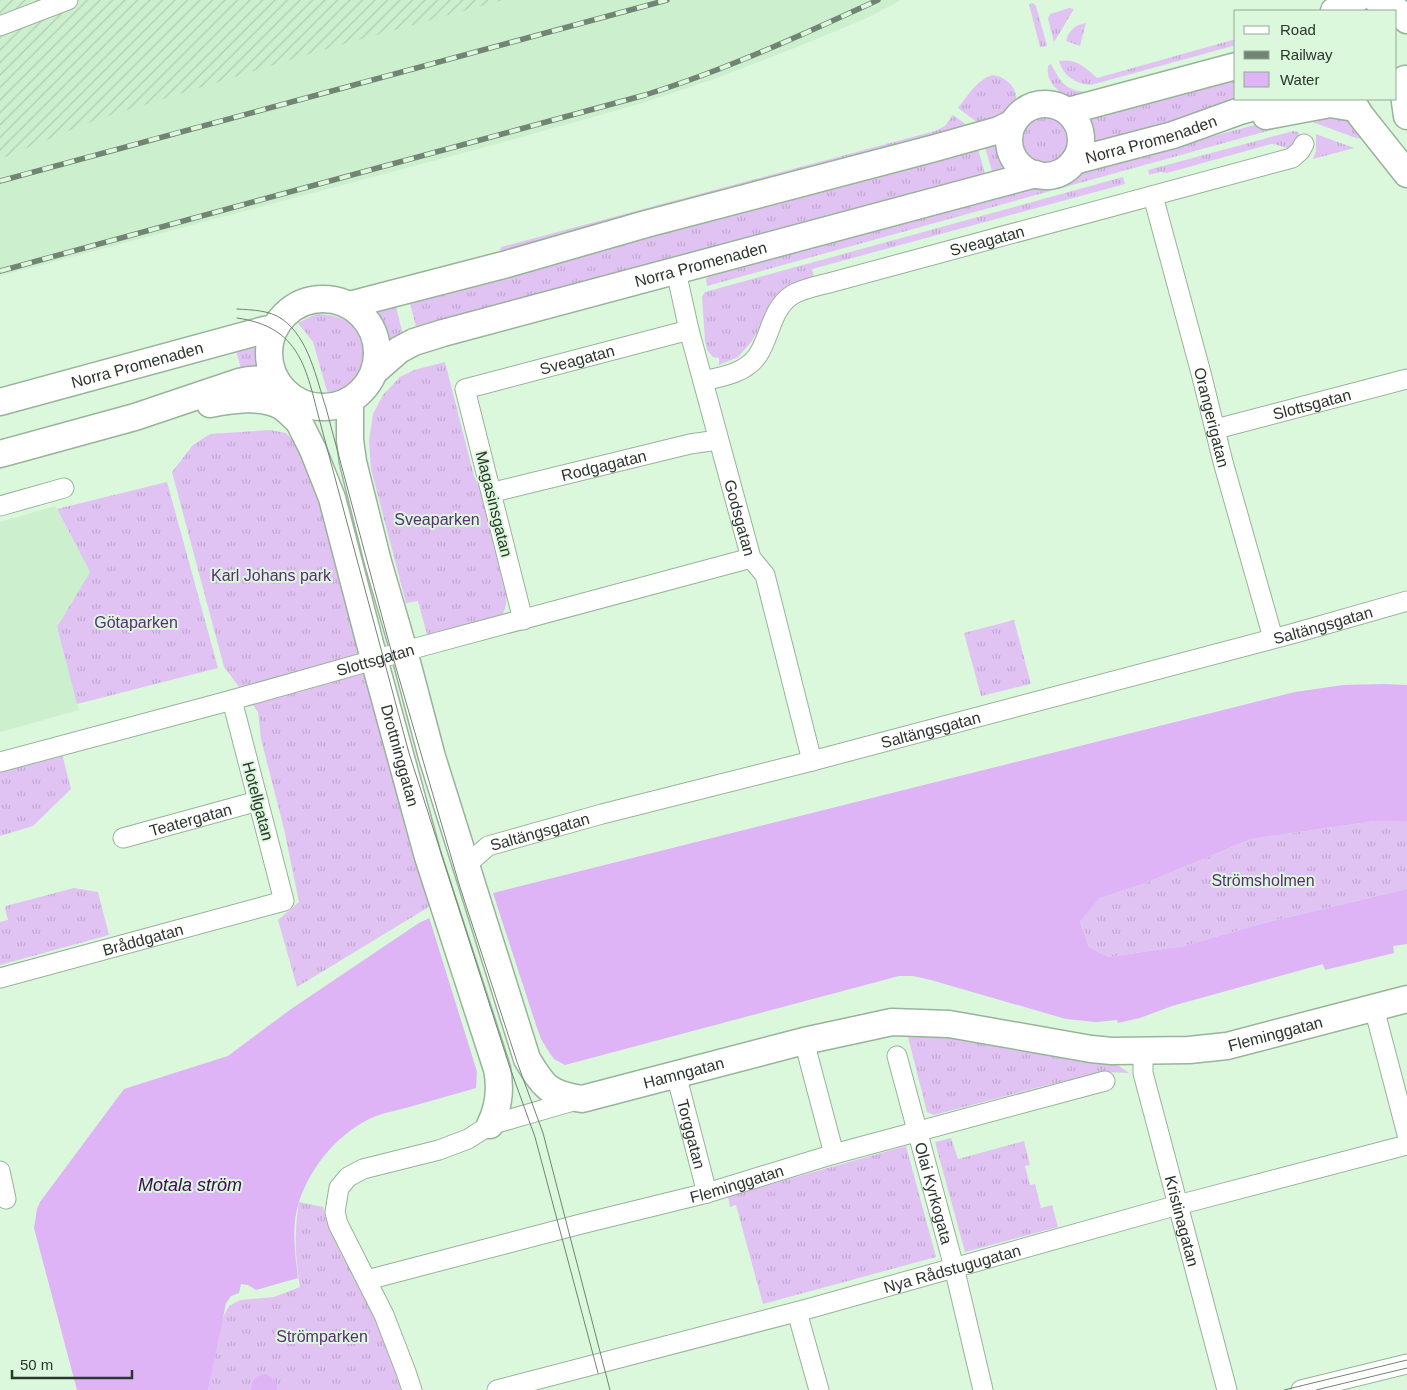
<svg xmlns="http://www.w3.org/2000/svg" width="1407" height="1390" viewBox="0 0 1407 1390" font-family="Arial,sans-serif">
  <defs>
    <pattern id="industrial-furrows" width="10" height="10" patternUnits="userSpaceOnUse" patternTransform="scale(1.25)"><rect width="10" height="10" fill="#ccefce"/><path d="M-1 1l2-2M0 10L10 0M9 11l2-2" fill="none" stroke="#afceb1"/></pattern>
    <pattern id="grass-tufts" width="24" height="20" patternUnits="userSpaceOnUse" patternTransform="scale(1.25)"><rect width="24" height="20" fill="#e1c3f3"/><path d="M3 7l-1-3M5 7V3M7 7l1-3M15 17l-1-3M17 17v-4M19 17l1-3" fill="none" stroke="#c1a8d0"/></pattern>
  </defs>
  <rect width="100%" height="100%" fill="#dbf7dc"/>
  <path fill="#ccefce" d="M107 0H901L867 18 802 45 714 79 639 104 504 142 0 276V40Z
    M55 506 90 572 57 627 79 710 0 732V522Z"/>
  <path fill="url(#industrial-furrows)" d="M0 0H503L326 49 98 119 0 159Z"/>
  <path fill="url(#grass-tufts)" d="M1033 3 1036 6 1047 46 1040 47 1029 4Z
    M1069 8 1074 9 1054 42 1048 19 1050 14Z
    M1086 23 1080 46 1066 41C1069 30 1075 25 1086 23Z
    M1236 39V45L1091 85C1076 84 1063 76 1059 61 1076 58 1085 67 1097 78Z
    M1051 64C1061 83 1066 91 1088 92L1070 98C1057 91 1046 82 1048 66Z
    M1236 71V99H1271L1090 149 1091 130 1086 117Z
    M993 75C1010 78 1024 94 1011 111 1006 118 988 125 980 129L977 122 958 108C968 96 977 79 993 75Z
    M1340 113 1367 135 1362 139 1356 138 1307 120Z
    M1021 140a25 25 0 1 1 50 0a25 25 0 1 1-50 0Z
    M953 115 968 126 498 259 501 247 935 131 945 126Z
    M1269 121 1284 124 1282 127 707 286 706 279 710 275 721 270Z
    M1293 131 1298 132 1300 138 1294 148C1285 150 1280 144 1271 144L1167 173 1160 172 1149 175 1148 170Z
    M1316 134 1354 148 1313 159 1316 151Z
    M983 140 1002 142 1004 157 1011 170 993 175Z
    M976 142 986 177 418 334 408 296Z
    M1123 177 1125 184 812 269 814 278 770 309 752 341 738 357 719 365V358L713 357 707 350 705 340 702 297 705 292Z
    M394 299 404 339 382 348 376 326 366 309Z
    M316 314C393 314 362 409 327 391L313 342 298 323Z
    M262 338 265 370 243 376 234 343Z
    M445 362 474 476 485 499 506 587C507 601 507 609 499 620L428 638 418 601 406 603 371 469 369 441 373 414 383 395 400 377 414 370Z
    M270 430 286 433 299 447 311 466 432 905 297 987 278 920 299 902 284 829 261 739 258 712 224 667 172 472 193 445 210 434Z
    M167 482 218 668 77 704 57 627 90 572 57 509Z
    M1014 620 1031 684 981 696 964 633Z
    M61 750 71 789 33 826 0 836V766Z
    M1375 821H1407V889L1260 924 1184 946 1108 957 1089 947 1080 920 1100 898 1143 884 1251 839Z
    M74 888 98 892 109 935 0 965V922L8 920 5 909 6 906Z
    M916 1031 1106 1062 1119 1066 1129 1073 1105 1072 1043 1086 934 1115 927 1112 908 1037 894 1035Z
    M951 1138 958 1159 1024 1141 1030 1165 1025 1166 1030 1185 1035 1184 1041 1208 1052 1205 1058 1227 965 1252 935 1142Z
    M906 1146 936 1257 763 1304 736 1205 730 1207 728 1196Z
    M299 1202 323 1207C331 1244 355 1273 370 1308 381 1335 392 1362 401 1390H208L221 1321 229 1306 240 1300 274 1297 300 1287C295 1258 294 1231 299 1202Z"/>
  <path fill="#deb4f6" d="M1383 684 1407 685V821H1375L1251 839 1143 884 1100 898 1080 921 1089 947 1108 957 1184 946 1260 924 1407 889V944L1393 946 1394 953 1325 970 1323 964 1172 1006 1140 1018 1118 1023 1117 1020 1096 1022 1066 1019 931 980 913 976H899L565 1065 554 1059 546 1048 477 1070 476 1088C454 1094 432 1101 409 1107 399 1110 387 1112 376 1116 340 1131 311 1165 299 1202 291 1225 295 1253 298 1278L256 1290 248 1285 241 1284 239 1293 231 1296 226 1303 208 1390H77L34 1228 37 1209 40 1202 124 1089 228 1056 291 1009 419 923 459 904 493 893 1295 692 1343 685Z
    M265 1374C273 1377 277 1381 277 1390H251C251 1381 256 1375 265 1374Z"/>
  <path fill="#dbf7dc" d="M492 890 536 1025 541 1039 549 1052 546 1053 545 1051 480 1072 478 1075 429 917 458 902Z"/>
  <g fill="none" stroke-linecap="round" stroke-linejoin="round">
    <defs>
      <g id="street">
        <path d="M0 26 68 0"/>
        <path id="s1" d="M1153 196 1201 373 1223 462 1273 638"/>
        <path id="s2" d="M676 271 689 330 751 558 765 575 812 761"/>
        <path id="s3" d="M703 381C722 377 746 373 758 355 771 335 771 309 792 295 802 289 817 286 829 283L1292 158 1300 151 1304 144"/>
        <path id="s4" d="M1216 429 1407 379"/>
        <path id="s5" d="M492 495 498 491 690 444 718 440"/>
        <path d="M0 506 64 488"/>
        <path id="s6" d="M523 620 465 389 689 330"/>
        <path id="s7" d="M0 762 232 700 416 648 751 558"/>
        <path id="s8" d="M123 838 258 801"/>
        <path id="s9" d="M467 872 471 861 488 846 602 814 812 761 1295 633 1407 601"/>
        <path id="s10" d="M0 978 284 901 232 700"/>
        <path d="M1374 1008 1407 1134"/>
        <path d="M804 1041 834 1154"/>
        <path id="s11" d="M1143 1051V1073L1227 1390"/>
        <path id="s12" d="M897 1056 954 1267 983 1390"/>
        <path id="s13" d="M676 1074 707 1193"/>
        <path d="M0 1171 6 1199"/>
        <path id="s14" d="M367 1280 581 1224 707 1193 834 1154 1105 1081"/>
        <path d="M797 1312 819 1390"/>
        <path d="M412 1390 406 1372 384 1315 338 1224 335 1212 339 1188 348 1177 363 1169 439 1150 468 1139 490 1125 580 1099"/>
        <path id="s15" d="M497 1390 811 1308 1178 1205 1407 1145"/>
        <path d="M1301 1390 1407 1364"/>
      </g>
      <g id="secondary">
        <path d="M1377 0 1393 7 1407 20"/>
        <path d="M1334 11 1345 4 1356 0"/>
        <path d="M1405 79 1404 95 1407 116"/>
        <path d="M1350 99 1361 116 1407 174"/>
        <circle cx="1045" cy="140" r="36"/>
        <path d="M1068 111 1236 66"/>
        <path d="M1266 116 1330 104 1355 108"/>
        <path id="s16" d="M1074 161 1173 135 1240 111 1286 99"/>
        <circle cx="323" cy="353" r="54"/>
        <path d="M349 305 507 264 646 224 935 148 999 130 1013 123"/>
        <path id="s17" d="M375 371 399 350 414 342 443 333 1036 174"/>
        <path id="s18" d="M283 390 313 450 332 498 374 659 428 857 497 1069C501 1089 499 1107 490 1125"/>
        <path id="s19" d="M350 401V440L353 462 378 562 404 651 432 757 527 1059C544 1087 548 1094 582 1099L804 1041 892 1022 949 1024 1091 1049 1112 1051 1189 1050 1227 1046 1407 999"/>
        <path id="s20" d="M0 402 264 330 274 329"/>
        <path d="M210 404C232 400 260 395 281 406 286 409 291 414 296 419"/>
        <path d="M0 454 135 417 239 382C252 379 263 378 277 382"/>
      </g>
    </defs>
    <use href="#street" stroke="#98b399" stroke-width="21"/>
    <use href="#secondary" stroke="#98b399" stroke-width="29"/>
    <use href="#street" stroke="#fff" stroke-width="19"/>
    <use href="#secondary" stroke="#fff" stroke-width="26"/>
    <path stroke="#728473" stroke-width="1" d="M237 309C252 310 269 310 282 319 309 338 316 378 326 408L392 654 459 884 517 1062 543 1133 610 1390
      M237 318C301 327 306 369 320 422L409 753 509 1065 535 1137 598 1373
      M1284 1390 1407 1360
      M1316 1390 1407 1368"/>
    <defs>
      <path id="rail" d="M0 181 667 0
        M0 271 645 95C725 70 802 35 878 0"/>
    </defs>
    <use href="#rail" stroke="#728473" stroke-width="5.5"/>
    <use href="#rail" stroke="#dbf7dc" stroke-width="4" stroke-dasharray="11" stroke-linecap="butt"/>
  </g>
  <g text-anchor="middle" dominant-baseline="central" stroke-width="4" stroke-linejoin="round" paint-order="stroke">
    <g font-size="16" fill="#2b362c" stroke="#dbf7dc">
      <text stroke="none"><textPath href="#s16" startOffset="80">Norra Promenaden</textPath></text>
      <text stroke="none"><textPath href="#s3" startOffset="335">Sveagatan</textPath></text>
      <text stroke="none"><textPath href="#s17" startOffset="346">Norra Promenaden</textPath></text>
      <text stroke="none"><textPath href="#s6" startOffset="354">Sveagatan</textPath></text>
      <text stroke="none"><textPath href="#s20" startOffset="142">Norra Promenaden</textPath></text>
      <text stroke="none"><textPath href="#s4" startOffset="99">Slottsgatan</textPath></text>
      <text stroke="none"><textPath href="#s1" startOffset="229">Orangerigatan</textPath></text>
      <text stroke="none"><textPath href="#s5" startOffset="116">Rodgagatan</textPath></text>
      <text transform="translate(494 504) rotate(76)">Magasinsgatan</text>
      <text stroke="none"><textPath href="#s2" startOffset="255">Godsgatan</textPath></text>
      <text stroke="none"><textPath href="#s9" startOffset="898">Saltängsgatan</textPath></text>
      <text stroke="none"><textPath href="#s7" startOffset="389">Slottsgatan</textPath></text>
      <text stroke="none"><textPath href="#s9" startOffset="492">Saltängsgatan</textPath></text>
      <text stroke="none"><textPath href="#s18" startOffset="385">Drottninggatan</textPath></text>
      <text transform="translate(258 801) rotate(75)">Hotellgatan</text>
      <text stroke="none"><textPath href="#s8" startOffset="70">Teatergatan</textPath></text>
      <text stroke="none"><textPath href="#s9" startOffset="88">Saltängsgatan</textPath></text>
      <text stroke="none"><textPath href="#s10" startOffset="148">Bråddgatan</textPath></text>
      <text stroke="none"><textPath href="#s19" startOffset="1462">Fleminggatan</textPath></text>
      <text stroke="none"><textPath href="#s19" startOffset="860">Hamngatan</textPath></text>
      <text stroke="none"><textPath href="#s13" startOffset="62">Torggatan</textPath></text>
      <text stroke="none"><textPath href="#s14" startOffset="382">Fleminggatan</textPath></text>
      <text stroke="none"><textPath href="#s12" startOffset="142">Olai Kyrkogata</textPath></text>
      <text stroke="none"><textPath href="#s11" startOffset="175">Kristinagatan</textPath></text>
      <text stroke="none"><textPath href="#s15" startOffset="471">Nya Rådstugugatan</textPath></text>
    </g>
    <g font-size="16" fill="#5d2b77" stroke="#dbf7dc">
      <text x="437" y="519">Sveaparken</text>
      <text x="271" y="575">Karl Johans park</text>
      <text x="136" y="622">Götaparken</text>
      <text x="1263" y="880">Strömsholmen</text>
      <text x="322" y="1336">Strömparken</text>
    </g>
    <g font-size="18" font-style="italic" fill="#3f0756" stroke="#dbf7dc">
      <text x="190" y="1185">Motala ström</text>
    </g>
  </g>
  <rect x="1234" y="10" width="162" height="90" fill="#dbf7dc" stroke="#95aa96"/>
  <rect x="1244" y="26" width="25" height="8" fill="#ffffff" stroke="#95aa96"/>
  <text x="1280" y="35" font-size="15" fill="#2b362c">Road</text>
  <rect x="1244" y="51" width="25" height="8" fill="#728473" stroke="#95aa96"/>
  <text x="1280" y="60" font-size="15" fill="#2b362c">Railway</text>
  <rect x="1244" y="72" width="25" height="15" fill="#deb4f6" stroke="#95aa96"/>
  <text x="1280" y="85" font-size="15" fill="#2b362c">Water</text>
  <path d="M12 1370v8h120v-8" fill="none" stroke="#2b362c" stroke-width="2.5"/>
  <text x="20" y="1370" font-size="15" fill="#2b362c" stroke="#dbf7dc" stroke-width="4" paint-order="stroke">50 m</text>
</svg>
